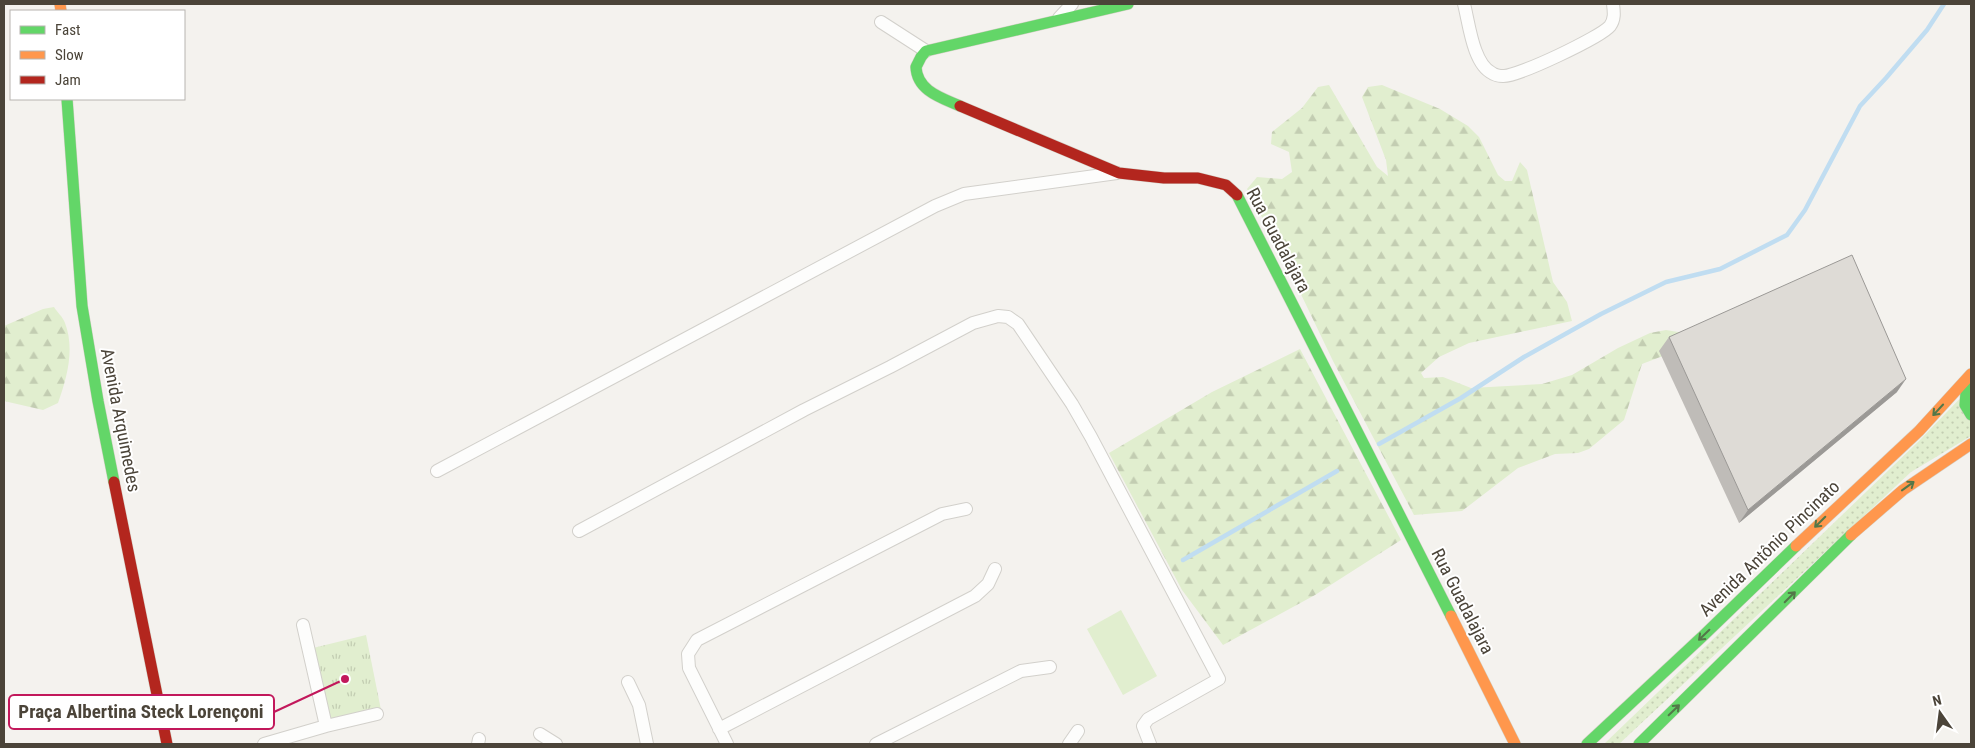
<svg xmlns="http://www.w3.org/2000/svg" width="1975" height="748" viewBox="0 0 1975 748" font-family="'Roboto Condensed',sans-serif">
  <defs>
    <pattern id="grass-dots" width="8" height="8" patternUnits="userSpaceOnUse" patternTransform="scale(1.25)"><rect width="8" height="8" fill="#e1eecf"/><path d="M2 2h.1M6 6h.1" fill="none" stroke="#c3cdb2" stroke-width="1.8" stroke-linecap="round"/></pattern>
    <pattern id="forest-firs" width="22" height="20" patternUnits="userSpaceOnUse" patternTransform="scale(1.25)"><rect width="22" height="20" fill="#e1eecf"/><path d="M5 1l3.5 6h-7zM16 11l3.5 6h-7z" fill="#c3cdb2"/></pattern>
    <pattern id="park-tufts" width="24" height="20" patternUnits="userSpaceOnUse" patternTransform="scale(1.25)"><rect width="24" height="20" fill="#e1eecf"/><path d="M3 7l-1-3M5 7V3M7 7l1-3M15 17l-1-3M17 17v-4M19 17l1-3" fill="none" stroke="#c3cdb2"/></pattern>
  </defs>
  <rect width="100%" height="100%" fill="#f4f2ee"/>
  <path fill="url(#grass-dots)" d="M1971 387V436L1911 472 1619 744H1604L1919 441Z"/>
  <path fill="url(#forest-firs)" d="M1329 85 1377 167 1388 176 1386 160 1362 97 1368 87 1382 85 1440 109 1468 126 1479 137 1498 175 1505 181H1512L1520 162 1527 170 1553 282 1567 302 1572 321 1469 343 1439 357 1421 373 1424 378 1443 377 1471 388 1542 384 1572 375 1618 348 1650 333 1666 330 1690 334 1668 354 1642 364 1624 420 1589 449 1578 453 1555 454 1518 468 1462 511 1414 515 1333 361 1285 261 1247 189 1257 177 1282 179 1292 172 1289 152 1271 144 1272 132 1302 108 1318 87Z
    M54 307C57 312 63 317 65 323 75 349 67 378 58 403L43 410 4 401V326L43 309Z
    M1300 349 1401 540 1315 595 1223 645 1182 590 1109 453 1212 392Z"/>
  <path fill="url(#park-tufts)" d="M366 635 381 710 326 726 309 649Z"/>
  <path fill="#e1eecf" d="M1121 610 1157 676 1123 695 1087 629Z"/>
  <g fill="none" stroke-linecap="round" stroke-linejoin="round">
    <path stroke="#c0ddf1" stroke-width="4.5" d="M1379 444 1461 398 1524 357 1601 314 1666 282 1720 269 1787 235 1805 210 1860 106 1886 78 1927 30 1944 4
      M1183 560 1337 471"/>
    <defs>
      <path id="street" d="M1464 4C1469 23 1473 64 1492 73 1494 75 1500 76 1503 76 1517 77 1601 37 1610 26 1615 19 1614 12 1613 4
        M1059 18 1072 4
        M881 22 926 51
        M437 471 935 206 964 194 1117 173
        M579 531 804 410 890 367 973 323 998 316 1008 317 1018 324 1072 404 1091 437 1219 679 1148 719 1143 726 1150 744
        M303 625 326 726
        M628 682 639 705 647 744
        M719 729 975 596 988 584 995 569
        M540 734 556 744
        M264 744 326 726 377 714
        M478 744 479 739
        M727 744 689 668 688 654 697 640 942 514 966 509
        M876 744 1021 671 1050 667
        M1069 744 1078 731"/>
      <path id="fast" d="M67 99 82 306 98 401 114 482
        M960 106C942 98 917 91 916 67L921 57 926 51 1128 4
        M1237 195 1451 616
        M1971 387 1966 392 1965 405 1971 415
        M1587 744 1704 635 1796 546
        M1639 744 1851 535"/>
      <path id="slow" d="M60 4 61 11
        M1851 535 1903 490 1971 444
        M1796 546 1919 431 1971 374
        M1451 616 1515 744"/>
      <path id="jam" d="M960 106 1119 173 1164 178H1198L1226 185 1237 195
        M114 482 167 744"/>
    </defs>
    <use href="#street" stroke="#d2d0cb" stroke-width="14"/>
    <use href="#fast" stroke="#d3cfc5" stroke-width="12"/>
    <use href="#slow" stroke="#d3cfc5" stroke-width="12"/>
    <use href="#jam" stroke="#d3cfc5" stroke-width="12"/>
    <use href="#street" stroke="#fdfdfc" stroke-width="12"/>
    <use href="#fast" stroke="#63d668" stroke-width="11"/>
    <use href="#slow" stroke="#ff974d" stroke-width="11"/>
    <use href="#jam" stroke="#b3261e" stroke-width="11"/>
  </g>
  <path fill="#bfbcb8" d="M1669 337 1897 392 1739 523 1659 351Z"/>
  <path fill="#9b9996" d="M1906 379 1897 392 1739 523 1748 510Z"/>
  <path fill="#dedbd6" stroke="#9b9996" d="M1852 255 1906 379 1748 510 1669 337Z"/>
  <defs><path id="oneway-shaft" d="M-6 0H5M1.5-3L5.5 0L1.5 3" fill="none" stroke-width="1.6" stroke-linecap="round" stroke-linejoin="round" transform="scale(1.25)"/></defs>
  <g stroke="#537749">
    <use href="#oneway-shaft" transform="translate(1938 410) rotate(133)"/>
    <use href="#oneway-shaft" transform="translate(1908 486) rotate(-36)"/>
    <use href="#oneway-shaft" transform="translate(1820 522) rotate(135)"/>
    <use href="#oneway-shaft" transform="translate(1790 597) rotate(-45)"/>
    <use href="#oneway-shaft" transform="translate(1704 635) rotate(136)"/>
    <use href="#oneway-shaft" transform="translate(1674 710) rotate(-44)"/>
  </g>
  <g text-anchor="middle" dominant-baseline="central" stroke-width="4" stroke-linejoin="round" paint-order="stroke">
    <g font-size="18" fill="#4b4439" stroke="#fff">
      <text transform="translate(1279 240) rotate(62)">Rua Guadalajara</text>
      <text transform="translate(121 420) rotate(79)">Avenida Arquimedes</text>
      <text transform="translate(1769 548) rotate(-44)">Avenida Antônio Pincinato</text>
      <text transform="translate(1463 601) rotate(63)">Rua Guadalajara</text>
    </g>
  </g>
  <path fill="none" stroke="#c2185b" stroke-width="2" d="M345 679L274 712"/>
  <circle fill="#c2185b" stroke="#fff" stroke-width="2" cx="345" cy="679" r="5"/>
  <rect fill="#fff" stroke="#c2185b" stroke-width="2" x="9" y="695" width="265" height="34" rx="5"/>
  <g font-size="19" text-anchor="middle" font-weight="bold" fill="#4b4439">
    <text x="141" y="718">Praça Albertina Steck Lorençoni</text>
  </g>
  <rect width="1975" height="748" fill="none" stroke="#4b4439" stroke-width="10"/>
  <rect x="10" y="10" width="175" height="90" fill="#ffffff" stroke="#b7b4b0"/>
  <rect x="20" y="26" width="25" height="8" fill="#63d668" stroke="#b7b4b0"/>
  <text x="55" y="35" font-size="15" fill="#4b4439">Fast</text>
  <rect x="20" y="51" width="25" height="8" fill="#ff974d" stroke="#b7b4b0"/>
  <text x="55" y="60" font-size="15" fill="#4b4439">Slow</text>
  <rect x="20" y="76" width="25" height="8" fill="#b3261e" stroke="#b7b4b0"/>
  <text x="55" y="85" font-size="15" fill="#4b4439">Jam</text>
  <g transform="translate(1940 713) rotate(346)" stroke="#ffffff" stroke-width="4" paint-order="stroke">
  <path d="M0-4L9 19L0 12L-9 19Z" fill="#4b4439"/>
  <text y="-8" font-size="14" font-weight="bold" text-anchor="middle" fill="#4b4439">N</text>
  </g>
</svg>
